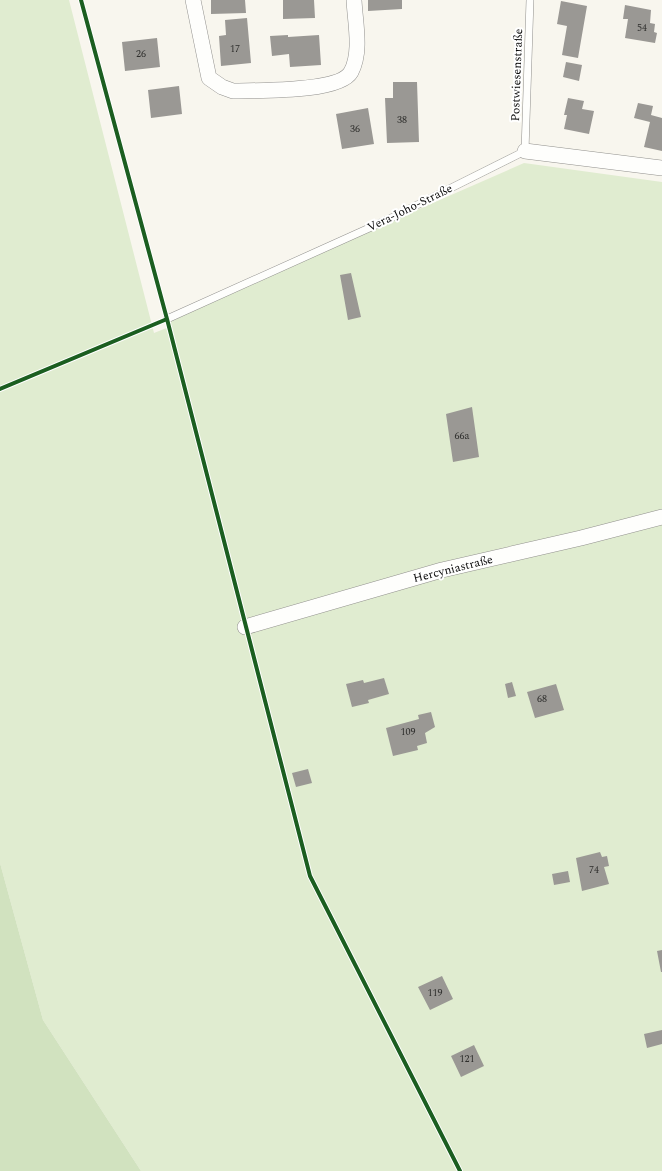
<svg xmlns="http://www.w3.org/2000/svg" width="662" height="1171" viewBox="0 0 662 1171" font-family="Spectral,serif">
  <rect width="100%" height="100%" fill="#f8f6ee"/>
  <path fill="#e0ecd0" d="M0 0H69L154 333 169 327 168 319 524 163 662 182V1171H141L43 1020 0 863Z"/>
  <path fill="#d1e2bf" d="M0 863 43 1020 141 1171H0Z"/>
  <path fill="#9a9894" d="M211 0H245L246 13 211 14Z
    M283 0H314L315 18 283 19Z
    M368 0H402V9L368 11Z
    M561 1 587 6 578 58 562 55 567 26 557 24Z
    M625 5 651 10 650 23 655 24 654 32 657 33 655 43 625 38 628 19H623Z
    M247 18 251 63 221 66 219 36 226 35 225 20Z
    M288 35V37L319 35 321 65 290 67 289 54 272 56 270 36Z
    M157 38 160 67 125 71 122 42Z
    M566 62 582 65 579 81 563 77Z
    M393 82H417L419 142 387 143 385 98H393Z
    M179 86 182 114 151 118 148 90Z
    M568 98 584 101 582 109 594 111 589 134 564 129 567 115H564Z
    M638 103 653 106 651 115 662 118V151L644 147 650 122 634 118Z
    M368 108 374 144 342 149 336 114Z
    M351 273 361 317 348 320 340 275Z
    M472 407 479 457 453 462 446 414Z
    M384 678 389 694 368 700 369 703 352 707 346 684 363 680 364 683Z
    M512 682 516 696 508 698 505 684Z
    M556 684 564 710 535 718 527 692Z
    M431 712 435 727 425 733 427 743 417 746 418 750 393 756 386 728 419 719 418 715Z
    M308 769 312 783 296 787 292 773Z
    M600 852 602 857 607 856 609 866 604 867 609 884 582 891 576 858Z
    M568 871 570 882 554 885 552 874Z
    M662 950V972H661L657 951Z
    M442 976 453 999 430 1010 418 987Z
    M662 1030V1044L647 1048 644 1034Z
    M474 1045 484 1066 461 1077 451 1056Z"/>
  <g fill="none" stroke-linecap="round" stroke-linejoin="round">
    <defs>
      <path id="lane" d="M167 319 387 220 525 151 530 0"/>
      <path id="street" d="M193 0 209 78 222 87 233 91C257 90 339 93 351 72 362 52 355 22 354 0
        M525 151 662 168
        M245 627 442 570 581 538 662 517"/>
    </defs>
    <use href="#lane" stroke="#91908d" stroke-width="8"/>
    <use href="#street" stroke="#91908d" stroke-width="16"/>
    <use href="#lane" stroke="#fefefc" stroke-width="7"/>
    <use href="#street" stroke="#fefefc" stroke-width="15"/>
    <defs>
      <path id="cycleway" d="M81 0 167 319 310 876 460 1171
        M0 389 167 319"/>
    </defs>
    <use href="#cycleway" stroke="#fff" stroke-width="6"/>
    <use href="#cycleway" stroke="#1b5e20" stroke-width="4"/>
  </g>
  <g text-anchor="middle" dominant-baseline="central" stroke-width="4" stroke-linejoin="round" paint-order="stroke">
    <g font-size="10" fill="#2e2e2c">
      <text x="642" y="28">54</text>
      <text x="235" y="49">17</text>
      <text x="141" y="54">26</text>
      <text x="402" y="120">38</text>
      <text x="355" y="129">36</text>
      <text x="462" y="436">66a</text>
      <text x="542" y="699">68</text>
      <text x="408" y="732">109</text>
      <text x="594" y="870">74</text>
      <text x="435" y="993">119</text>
      <text x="467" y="1059">121</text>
    </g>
    <g font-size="12" fill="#0a0a0a" stroke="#fff">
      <text transform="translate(517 75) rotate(-88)">Postwiesenstraße</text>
      <text transform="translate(410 208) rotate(-26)">Vera-Joho-Straße</text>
      <text transform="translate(453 569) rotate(-14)">Hercyniastraße</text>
    </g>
  </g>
</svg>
